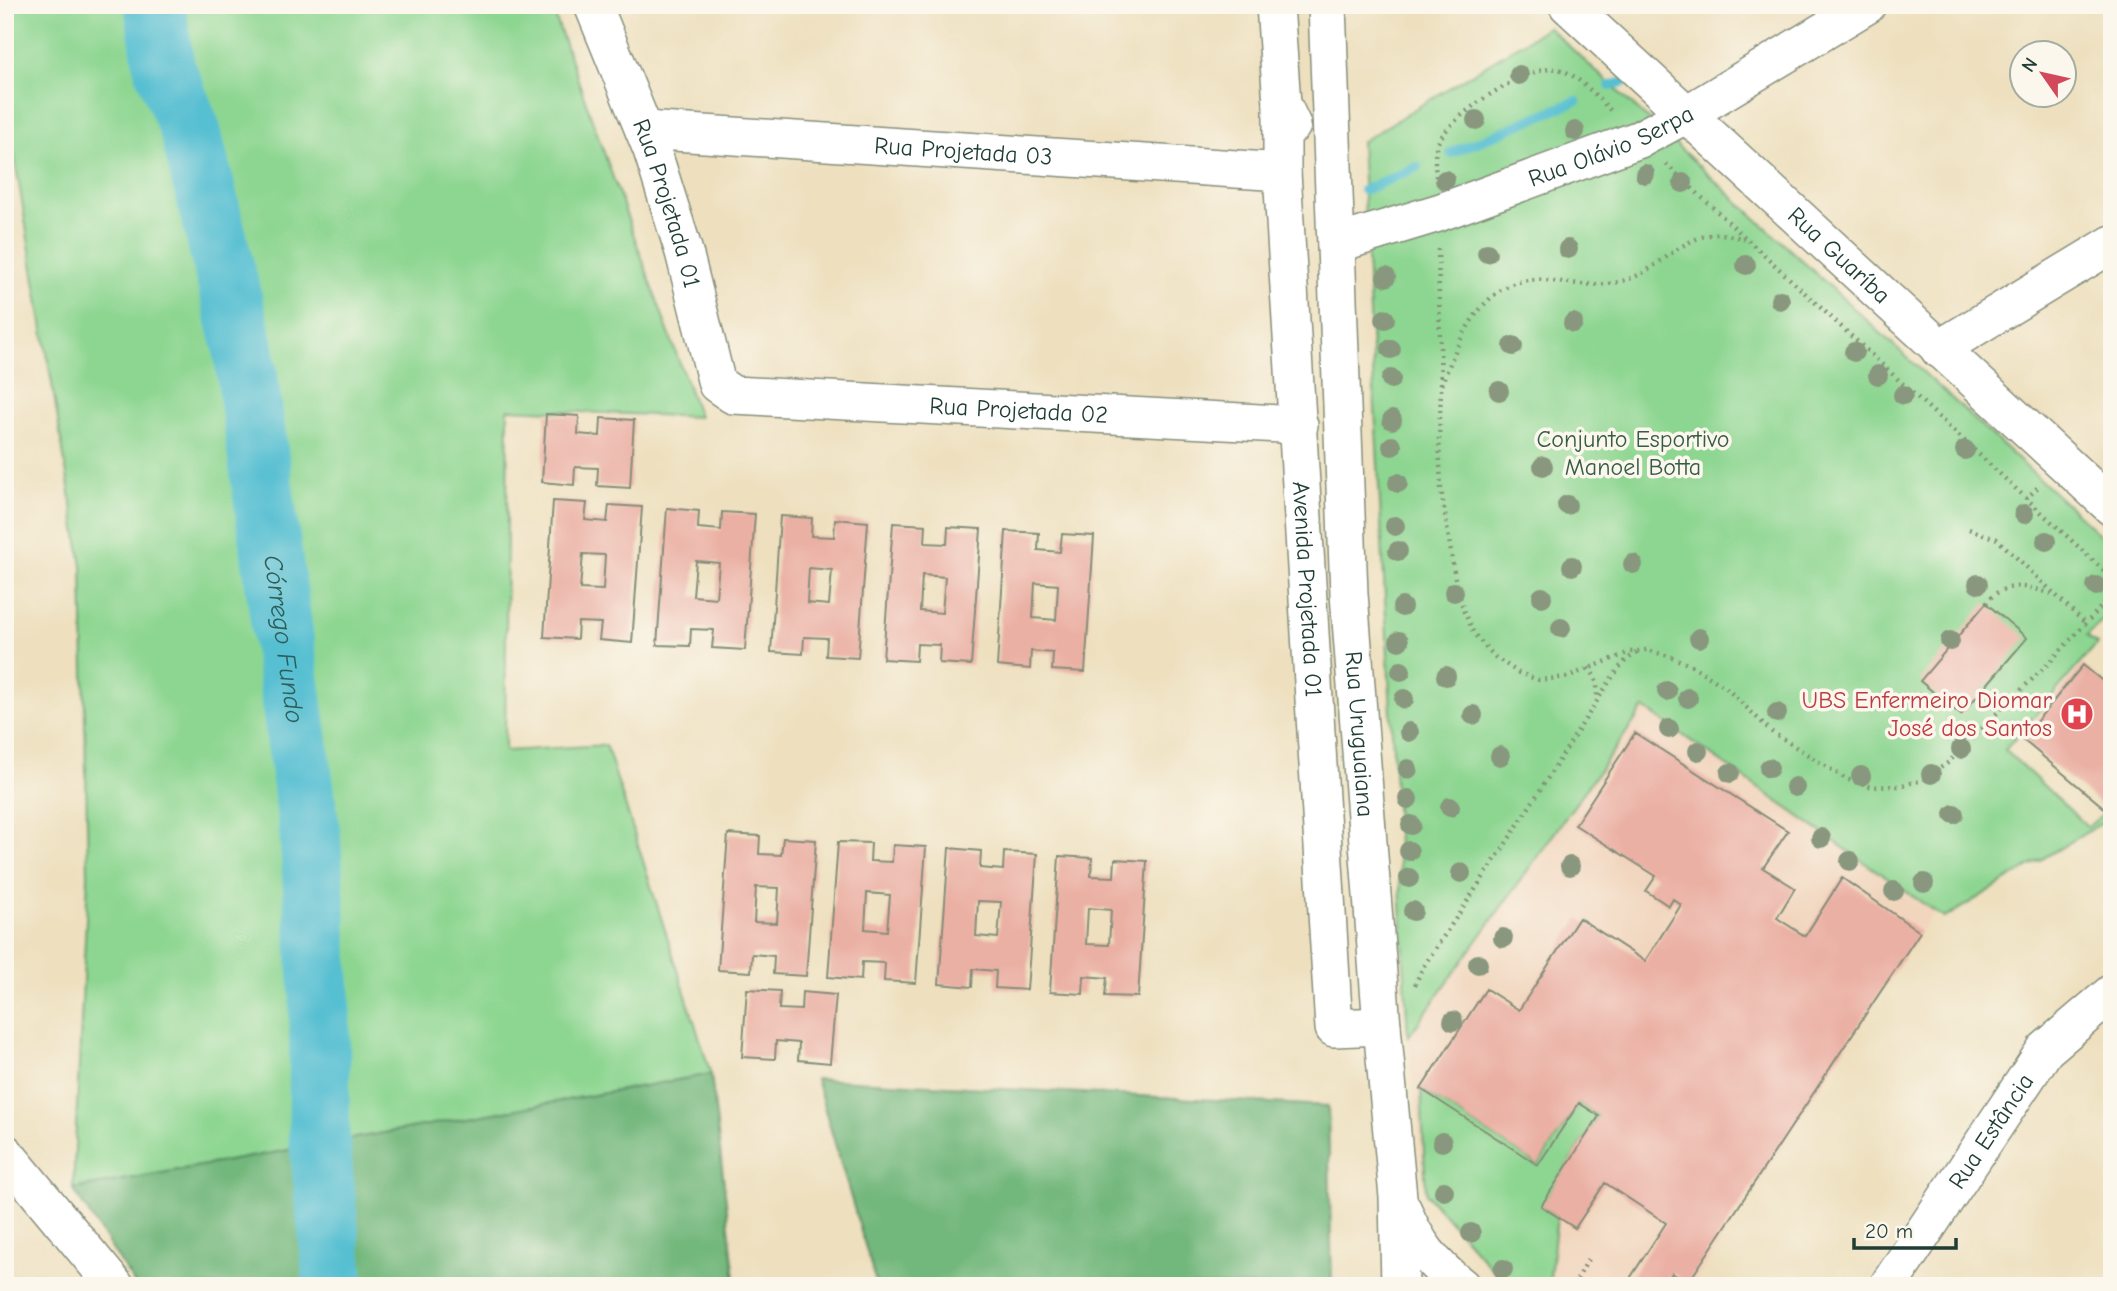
<svg xmlns="http://www.w3.org/2000/svg" width="2117" height="1291" viewBox="0 0 2117 1291" font-family="'Comic Neue',sans-serif">
  <rect width="100%" height="100%" fill="#fbf7ec"/>
  <filter id="ink" filterUnits="userSpaceOnUse"><feTurbulence type="fractalNoise" baseFrequency=".0143" numOctaves="2"/><feDisplacementMap in="SourceGraphic" scale="14" xChannelSelector="R" yChannelSelector="G"/><feConvolveMatrix kernelMatrix="1 2 1 2 8 2 1 2 1" color-interpolation-filters="sRGB"/></filter>
  <filter id="wash" filterUnits="userSpaceOnUse"><feTurbulence type="fractalNoise" baseFrequency=".00686" numOctaves="4" result="noise"/><feDisplacementMap in="SourceGraphic" scale="28" xChannelSelector="R" yChannelSelector="G"/><feGaussianBlur stdDeviation="1.57" result="paint"/><feColorMatrix in="noise" values="0 0 0 0 0 0 0 0 0 0 0 0 0 0 0 0 0 1.4 0 .05"/><feComposite in="paint" operator="in"/></filter>
  <g filter="url(#wash)">
    <rect width="100%" height="100%" fill="#eee0bf"/>
    <path fill="#f1d5bd" d="M1644 707 1934 911 1693 1286H1506L1455 1231 1426 1194 1408 1037Z"/>
    <path fill="#8dd691" stroke="#568a62" stroke-width="2" d="M5 5H551L699 417 508 409 505 751 606 745 711 1074 73 1189 88 877 82 566 11 135 5 112Z
      M1548 27 2112 546V610L2087 636 2097 644 2005 750 2088 827 2112 806V817L1944 918 1644 708 1408 1037 1361 142Z
      M1421 1089 1538 1165 1579 1103 1599 1116 1542 1206 1557 1217 1549 1286H1507L1426 1194Z"/>
    <path fill="#72b77b" stroke="#487a58" stroke-width="2" d="M711 1074 736 1286H136L73 1189Z
      M816 1079 1328 1106 1332 1286H877Z"/>
    <g fill="none" stroke-linecap="round" stroke-linejoin="round">
      <path stroke="#56bfd2" stroke-width="10" d="M1610 86 1624 82
        M1451 153 1576 101
        M1364 190 1417 167"/>
      <path stroke="#56bfd2" stroke-width="61" id="s1" d="M155 5 164 66 190 130 243 345 310 834 320 995 319 1136 334 1286"/>
    </g>
    <g id="blocks">
      <path fill="#ebb0a4" fill-rule="evenodd" d="M546 414 579 416 578 434 600 436 601 418 634 420 630 488 597 486 598 468 575 467 574 485 542 482Z
        M553 501 587 503 585 520 607 522 609 505 642 507 632 643 599 640 601 623 578 622 577 639 544 637ZM583 554 605 555 603 590 580 589Z
        M667 508 699 511 698 528 721 530 722 512 755 514 745 650 712 648 714 630 691 629 690 646 657 645ZM696 561 719 563 716 598 693 596Z
        M780 516 812 518 811 536 834 537 835 519 868 522 858 658 826 656 827 638 804 637 803 654 771 652ZM809 568 832 570 829 605 807 603Z
        M893 523 926 525 925 543 947 544 948 527 981 529 971 665 939 663 940 645 917 644 916 661 883 659ZM922 575 945 577 942 613 920 611Z
        M1006 531 1039 533 1038 550 1060 552 1062 534 1094 536 1085 672 1052 670 1053 653 1031 651 1030 669 997 666ZM1035 583 1058 585 1056 620 1033 618Z
        M1986 603 2027 638 1961 715 1920 681Z
        M2083 665 2112 689V806L2108 811 2022 739Z
        M1635 733 1788 831 1763 868 1795 888 1777 918 1805 936 1842 878 1920 932 1688 1283 1672 1273 1663 1286H1625L1666 1223 1605 1183 1575 1228 1541 1206 1599 1116 1579 1103 1538 1165 1421 1089 1486 989 1519 1010 1579 918 1645 961 1681 905 1673 899 1669 906 1646 891 1656 876 1575 825Z
        M728 834 760 836 759 854 781 855 783 838 816 840 806 976 773 974 774 956 752 954 751 972 718 970ZM756 887 779 888 777 923 754 922Z
        M838 842 871 843 870 861 892 862 893 845 926 847 916 983 884 981 885 963 862 962 861 980 828 977ZM867 893 890 895 887 931 865 929Z
        M949 848 981 851 980 868 1003 870 1004 852 1037 854 1027 990 995 988 996 971 973 969 972 987 939 984ZM978 901 1001 902 998 938 976 936Z
        M1059 856 1092 858 1091 876 1114 877 1115 859 1147 861 1138 997 1105 996 1107 978 1084 976 1083 994 1050 992ZM1088 908 1111 910 1109 945 1086 944Z
        M747 989 780 991 779 1009 801 1010 802 992 836 995 830 1063 798 1060 799 1043 776 1041 775 1059 742 1057Z"/>
    </g>
  </g>
  <g filter="url(#ink)">
    <use href="#blocks" fill-opacity="0" stroke="#868e7a" stroke-width="2"/>
    <g fill="none" stroke-linecap="round" stroke-linejoin="round">
      <defs>
        <g id="minor">
          <path id="s2" d="M593 5 652 150 684 252 717 384 733 395 1299 425"/>
          <path d="M1275 5 1282 104 1292 125"/>
          <path id="s3" d="M1327 5 1349 594 1382 1026 1398 1197 1400 1286"/>
          <path id="s4" d="M1568 5 2112 507"/>
          <path id="s5" d="M1282 104V172L1334 1028 1382 1026"/>
          <path id="s6" d="M644 130 1282 172"/>
          <path id="s7" d="M1336 244 1438 213 1640 139 1687 114 1867 5"/>
          <path d="M1939 349 2112 244"/>
          <path d="M5 1153 115 1286"/>
          <path d="M1403 1210C1416 1243 1433 1265 1461 1286"/>
          <path id="s8" d="M1888 1286 2045 1050 2112 993"/>
        </g>
      </defs>
      <use href="#minor" stroke="#868e7a" stroke-width="40"/>
      <path stroke="#868e7a" stroke-width="4.5" stroke-dasharray="2 5" stroke-linecap="butt" d="M1666 164 2112 578
        M1436 177C1435 167 1434 154 1437 145 1448 116 1527 65 1557 69 1574 71 1599 99 1612 112
        M1438 249 1441 390 1439 438 1441 489 1455 578 1464 612 1474 634 1495 657 1519 673 1539 680 1567 677 1630 652 1647 650 1672 657 1694 667 1725 687 1772 732 1846 779 1871 787 1898 786 1923 780 1949 762 1974 735 2048 664 2112 595
        M1442 385C1458 339 1486 273 1545 280 1573 283 1601 289 1629 279 1661 268 1681 236 1718 234 1726 234 1736 237 1744 239
        M2026 499 2040 485
        M1969 529 1997 539 2086 624
        M1986 603C2003 581 2027 585 2051 594
        M1588 668C1597 677 1599 687 1596 700
        M1415 985 1423 967 1505 845 1611 679 1623 663 1637 652
        M1574 1286 1589 1257"/>
      <use href="#minor" stroke="#fff" stroke-width="37"/>
    </g>
    <g fill="#88977d">
      <circle cx="1519" cy="75" r="10"/>
      <circle cx="1476" cy="120" r="10"/>
      <circle cx="1575" cy="131" r="10"/>
      <circle cx="1645" cy="174" r="10"/>
      <circle cx="1445" cy="180" r="10"/>
      <circle cx="1683" cy="183" r="10"/>
      <circle cx="1568" cy="249" r="10"/>
      <circle cx="1487" cy="253" r="10"/>
      <circle cx="1746" cy="265" r="10"/>
      <circle cx="1386" cy="277" r="10"/>
      <circle cx="1780" cy="300" r="10"/>
      <circle cx="1385" cy="319" r="10"/>
      <circle cx="1573" cy="323" r="10"/>
      <circle cx="1513" cy="346" r="10"/>
      <circle cx="1391" cy="349" r="10"/>
      <circle cx="1854" cy="352" r="10"/>
      <circle cx="1878" cy="375" r="10"/>
      <circle cx="1391" cy="379" r="10"/>
      <circle cx="1499" cy="391" r="10"/>
      <circle cx="1903" cy="395" r="10"/>
      <circle cx="1392" cy="420" r="10"/>
      <circle cx="1392" cy="446" r="10"/>
      <circle cx="1965" cy="450" r="10"/>
      <circle cx="1543" cy="466" r="10"/>
      <circle cx="1398" cy="483" r="10"/>
      <circle cx="1567" cy="505" r="10"/>
      <circle cx="2024" cy="514" r="10"/>
      <circle cx="1395" cy="526" r="10"/>
      <circle cx="2046" cy="541" r="10"/>
      <circle cx="1398" cy="551" r="10"/>
      <circle cx="1633" cy="564" r="10"/>
      <circle cx="1572" cy="566" r="10"/>
      <circle cx="1978" cy="584" r="10"/>
      <circle cx="2096" cy="586" r="10"/>
      <circle cx="1454" cy="592" r="10"/>
      <circle cx="1542" cy="597" r="10"/>
      <circle cx="1402" cy="607" r="10"/>
      <circle cx="1561" cy="628" r="10"/>
      <circle cx="1699" cy="638" r="10"/>
      <circle cx="1399" cy="641" r="10"/>
      <circle cx="1950" cy="641" r="10"/>
      <circle cx="1401" cy="671" r="10"/>
      <circle cx="1446" cy="676" r="10"/>
      <circle cx="1667" cy="691" r="10"/>
      <circle cx="1688" cy="698" r="10"/>
      <circle cx="1404" cy="699" r="10"/>
      <circle cx="1777" cy="713" r="10"/>
      <circle cx="1473" cy="715" r="10"/>
      <circle cx="1669" cy="729" r="10"/>
      <circle cx="1409" cy="732" r="10"/>
      <circle cx="1961" cy="749" r="10"/>
      <circle cx="1698" cy="751" r="10"/>
      <circle cx="1500" cy="756" r="10"/>
      <circle cx="1769" cy="768" r="10"/>
      <circle cx="1408" cy="769" r="10"/>
      <circle cx="1730" cy="773" r="10"/>
      <circle cx="1931" cy="774" r="10"/>
      <circle cx="1861" cy="776" r="10"/>
      <circle cx="1795" cy="787" r="10"/>
      <circle cx="1408" cy="799" r="10"/>
      <circle cx="1450" cy="807" r="10"/>
      <circle cx="1954" cy="814" r="10"/>
      <circle cx="1411" cy="825" r="10"/>
      <circle cx="1821" cy="838" r="10"/>
      <circle cx="1409" cy="851" r="10"/>
      <circle cx="1850" cy="861" r="10"/>
      <circle cx="1570" cy="866" r="10"/>
      <circle cx="1461" cy="873" r="10"/>
      <circle cx="1409" cy="878" r="10"/>
      <circle cx="1924" cy="883" r="10"/>
      <circle cx="1894" cy="891" r="10"/>
      <circle cx="1413" cy="911" r="10"/>
      <circle cx="1503" cy="938" r="10"/>
      <circle cx="1478" cy="964" r="10"/>
      <circle cx="1453" cy="1021" r="10"/>
      <circle cx="1442" cy="1142" r="10"/>
      <circle cx="1444" cy="1191" r="10"/>
      <circle cx="1471" cy="1233" r="10"/>
      <circle cx="1503" cy="1269" r="10"/>
    </g>
  </g>
  <defs>
    <symbol id="hospital-disc" viewBox="-11 -11 22 22"><circle r="9.5" fill="#e0444e" stroke="#fbf7ec"/><path d="M-5-5h3v3.5h4V-5h3V5h-3V1.5h-4V5h-3Z" fill="#fff"/></symbol>
  </defs>
  <g fill-rule="evenodd">
    <use href="#hospital-disc" x="2058" y="695" width="38" height="38"/>
  </g>
  <g text-anchor="middle" dominant-baseline="central" stroke-width="7" stroke-linejoin="round" paint-order="stroke">
    <g font-size="24" fill="#1f3d34" stroke="#fbf7ec">
      <text stroke="none"><textPath href="#s7" startOffset="292">Rua Olávio Serpa</textPath></text>
      <text stroke="none"><textPath href="#s6" startOffset="320">Rua Projetada 03</textPath></text>
      <text stroke="none"><textPath href="#s2" startOffset="212">Rua Projetada 01</textPath></text>
      <text stroke="none"><textPath href="#s4" startOffset="369">Rua Guaríba</textPath></text>
      <text stroke="none"><textPath href="#s2" startOffset="705">Rua Projetada 02</textPath></text>
      <text stroke="none"><textPath href="#s5" startOffset="486">Avenida Projetada 01</textPath></text>
      <text stroke="none"><textPath href="#s3" startOffset="730">Rua Uruguaiana</textPath></text>
      <text stroke="none"><textPath href="#s8" startOffset="186">Rua Estância</textPath></text>
    </g>
    <g font-size="24" fill="#355c47" stroke="#fbf7ec">
      <text x="1633" y="439">Conjunto Esportivo<tspan x="1633" dy="28">Manoel Botta</tspan></text>
    </g>
    <g font-size="24" fill="#be3a42" stroke="#fbf7ec" text-anchor="end">
      <text x="2052" y="700">UBS Enfermeiro Diomar<tspan x="2052" dy="28">José dos Santos</tspan></text>
    </g>
    <g font-size="26" font-style="italic" fill="#2d5e5c" stroke="#fbf7ec">
      <text stroke="none"><textPath href="#s1" startOffset="649">Córrego Fundo</textPath></text>
    </g>
  </g>
  <rect width="2117" height="1291" fill="none" stroke="#fbf7ec" stroke-width="28"/>
  <g transform="translate(2043 74) rotate(304)"><circle r="33" fill="#fbf7ec" stroke="#a3ada2" stroke-width="2"/>
  <path d="M0-5L12 26L0 18L-12 26Z" fill="#d1495b"/>
  <text y="-10" font-size="19" font-weight="bold" text-anchor="middle" fill="#1f3d34">N</text>
  </g>
  <path d="M1854 1238v10h102v-10" fill="none" stroke="#1f3d34" stroke-width="3.5"/>
  <text x="1865" y="1238" font-size="21" fill="#1f3d34" stroke="#fbf7ec" stroke-width="5" paint-order="stroke">20 m</text>
</svg>
